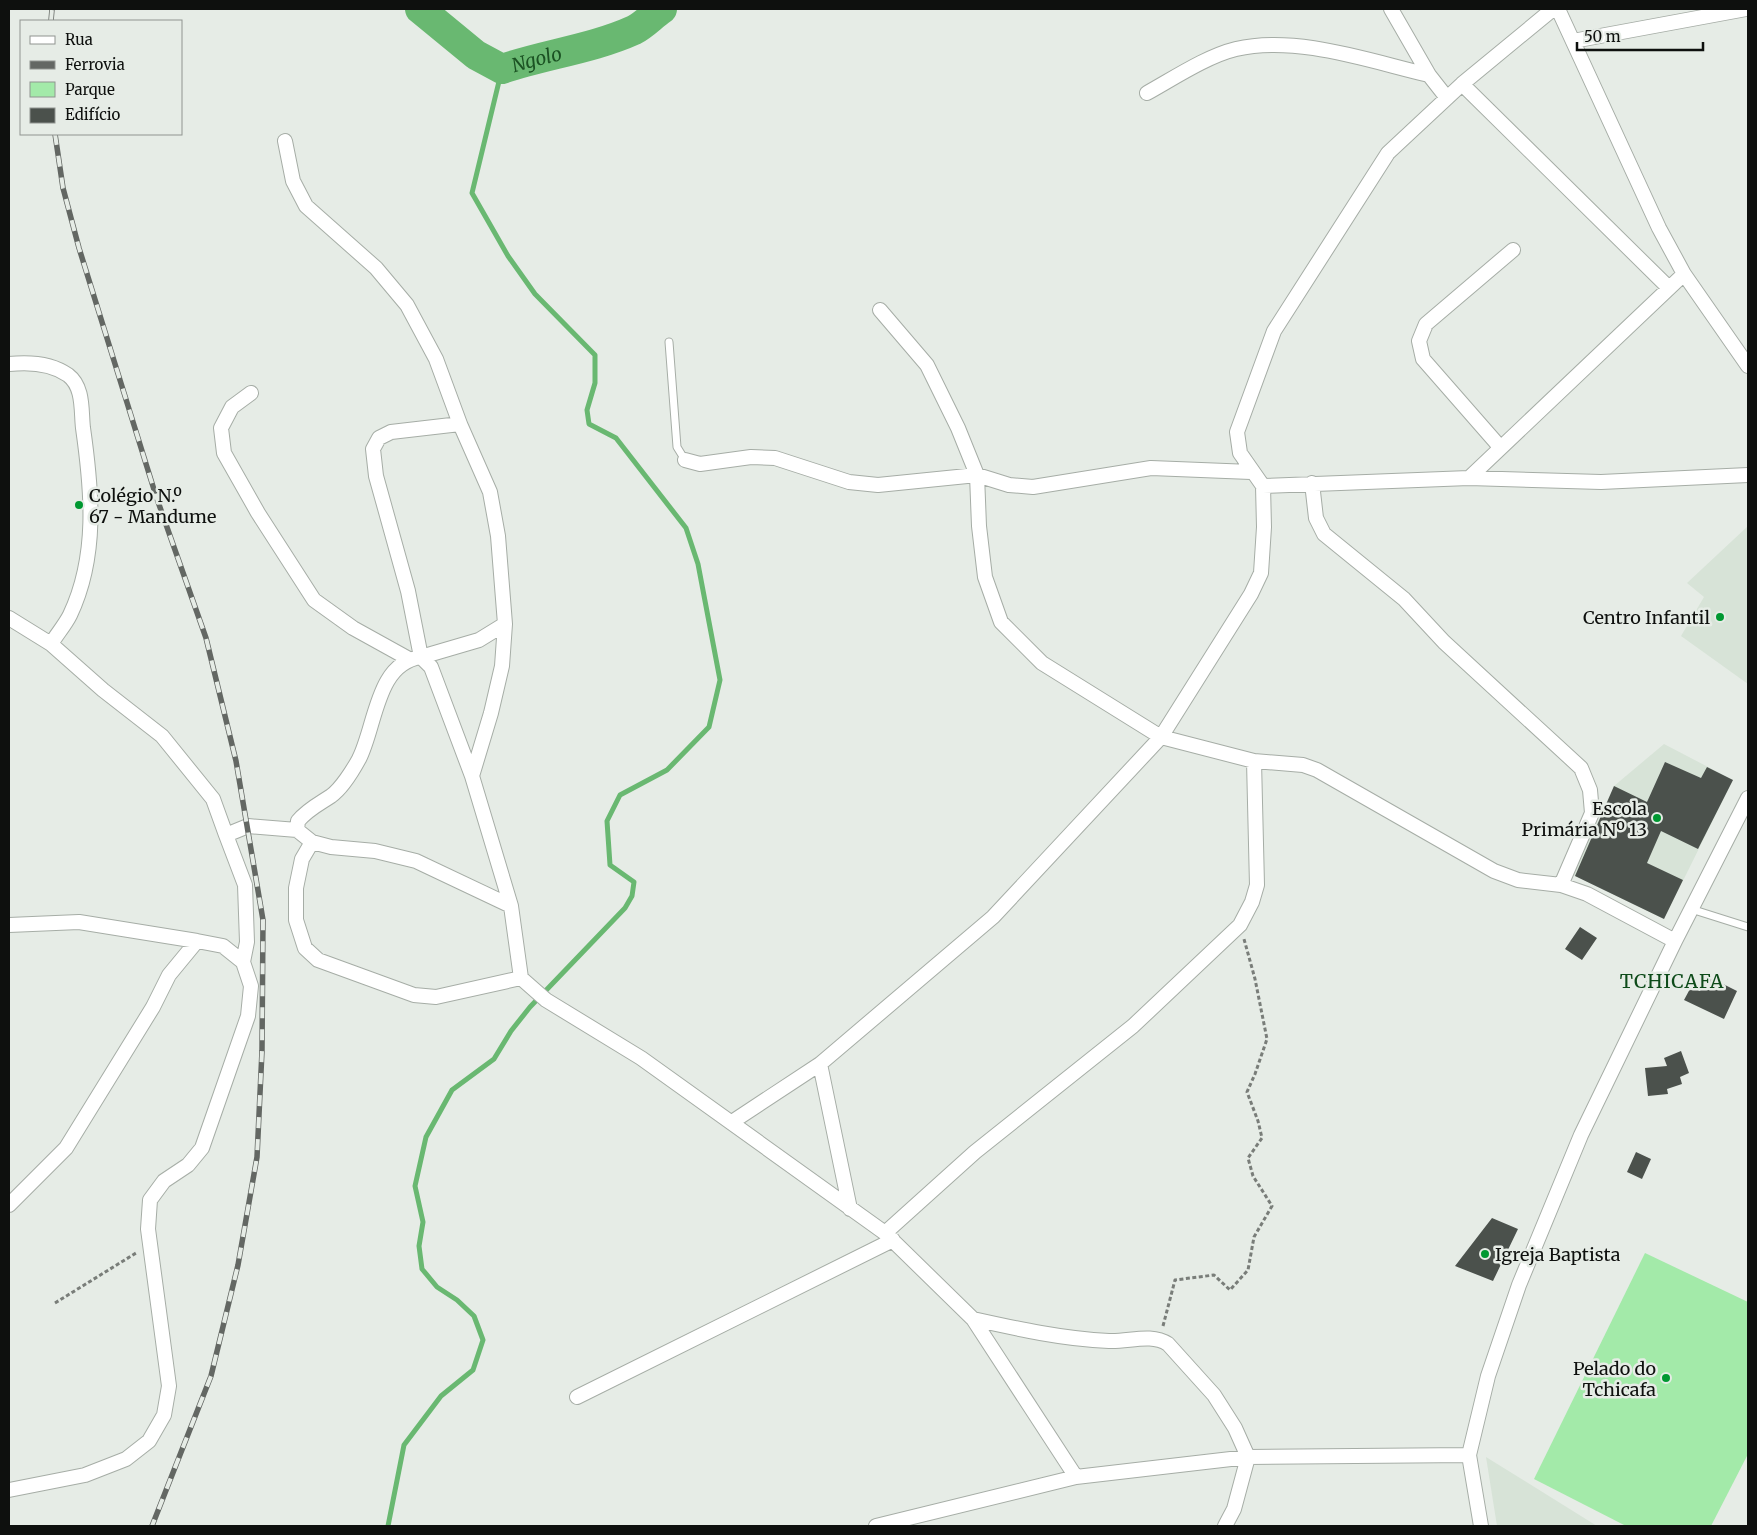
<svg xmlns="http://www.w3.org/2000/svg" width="1757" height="1535" viewBox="0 0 1757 1535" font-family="Merriweather,serif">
  <rect width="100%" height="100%" fill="#e6ece6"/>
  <path fill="#d7e3d7" d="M1748 526V684L1681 636 1704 597 1687 583Z
    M1664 744 1733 780 1664 919 1573 875 1614 786Z
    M1486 1457 1597 1526H1497Z"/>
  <path fill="#a3eaa9" d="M1645 1253 1748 1302V1454L1711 1526H1626L1534 1479Z"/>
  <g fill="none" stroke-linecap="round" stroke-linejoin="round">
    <path stroke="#69b871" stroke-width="5" d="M388 1526 404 1445 441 1396 473 1370 483 1340 474 1316 457 1300 437 1287 422 1269 419 1246 423 1222 415 1186 426 1137 452 1090 494 1059 511 1031 530 1007 625 908 632 896 634 882 610 865 607 821 620 795 667 770 709 727 720 680 698 564 686 528 616 438 589 424 587 410 595 383V355L535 294 508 256 472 193 502 69"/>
    <path stroke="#69b871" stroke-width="30" id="s1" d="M420 9 476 55 502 69C546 54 592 49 634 30 644 25 653 15 662 9"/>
  </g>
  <path fill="#4b514c" d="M1665 762 1701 778 1707 767 1733 780 1698 849 1661 831 1647 863 1683 880 1664 919 1575 876 1614 786 1647 802Z
    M1580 927 1597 938 1582 960 1565 949Z
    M1707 976 1737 991 1724 1019 1684 1000 1691 987 1700 991Z
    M1681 1051 1689 1073 1680 1077 1682 1084 1667 1089 1668 1094 1648 1096 1645 1068 1667 1066 1664 1058Z
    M1636 1152 1651 1159 1642 1179 1627 1172Z
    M1492 1218 1518 1229 1493 1281 1455 1266Z"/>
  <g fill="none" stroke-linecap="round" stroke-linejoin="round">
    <defs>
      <path id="lane" d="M669 342 677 447 685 460
        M1691 909 1748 927"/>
      <path id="street" d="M1391 9 1429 75 1447 98
        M1558 9 1659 228 1684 274 1748 366
        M1573 41 1746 9
        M1462 84 1669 288
        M1147 93C1174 78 1207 56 1236 49 1297 35 1369 61 1429 75
        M285 141 293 181 306 206 376 268 407 305 436 359 460 424 490 492 498 536 505 624 502 666 491 713 472 776
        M880 310 927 365 958 428 977 475 979 526 985 577 1001 622 1042 663 1161 737 1254 761 1257 885 1252 902 1240 925 1133 1026 975 1152 885 1233
        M9 364C28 362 51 363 68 375 84 387 81 411 83 428 92 491 98 556 70 615 65 625 57 634 51 644
        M251 393 232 407 221 428 224 453 258 513 314 600 353 628 409 659
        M460 424 391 432 379 438 373 449 376 476 408 591 421 657 479 640 505 624
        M1500 447 1423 359 1419 341 1426 324 1513 250
        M685 460 700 464 751 457 775 458 849 482 878 485 977 475 1009 485 1033 487 1151 468 1251 472
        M1469 478 1684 274
        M1312 483 1316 518 1324 534 1404 599 1444 642 1581 768 1590 790 1592 813 1561 885
        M1263 486 1469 478 1601 482 1748 475
        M9 618 51 644 103 690 162 736 213 799 226 835 248 826 297 830
        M1254 761 1303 765 1317 770 1494 871 1518 880 1561 885 1587 894 1675 941
        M312 842 302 859 296 888V920L305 948 318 960 414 995 436 997 521 978
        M511 906 416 861 375 851 331 847 312 842 297 830 298 821C308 809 319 804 331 796 341 789 353 770 359 759 376 726 376 663 421 657L431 667 472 776 511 906 521 978 546 1000 641 1058 885 1233 973 1319 1076 1477
        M9 925 79 922 197 941 223 946 243 962
        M820 1064 850 1209
        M732 1122 820 1064 993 917 1161 737 1251 594 1261 573 1264 527 1263 486 1240 453 1237 432 1274 331 1388 153 1462 84 1553 9
        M9 1205 66 1148 153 1007 169 975 197 941
        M973 1319C1018 1329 1063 1339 1109 1341 1129 1342 1151 1333 1168 1344L1214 1395 1235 1428 1248 1457 1234 1509 1225 1526
        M577 1397 893 1240
        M9 1490 85 1475 126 1459 149 1441 164 1415 169 1386 148 1229 150 1200 164 1181 188 1165 202 1148 248 1016 251 986 243 962 247 942 245 885 226 835
        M876 1526 1076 1477 1248 1457 1469 1455
        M1481 1526 1469 1455 1488 1376 1519 1285 1581 1135 1675 941 1748 798"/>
    </defs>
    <use href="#lane" stroke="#a6ada6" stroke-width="9"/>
    <use href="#street" stroke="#a6ada6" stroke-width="16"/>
    <path stroke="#797d79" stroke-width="3" stroke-dasharray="4 2.5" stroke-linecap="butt" d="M55 1303 136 1253
      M1163 1326 1175 1280 1214 1275 1230 1290 1248 1270 1254 1237 1272 1206 1253 1176 1248 1158 1262 1138 1258 1121 1247 1092 1255 1074 1267 1039 1255 979 1244 939"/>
    <use href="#lane" stroke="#fff" stroke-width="7"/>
    <use href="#street" stroke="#fff" stroke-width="14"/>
    <defs>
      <path id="rail" d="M51 21 52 9
        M55 134 63 188 79 248 156 496 206 638 236 761 263 920 262 1051 257 1157 238 1265 211 1376 152 1526"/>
    </defs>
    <use href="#rail" stroke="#636763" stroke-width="5.5"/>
    <use href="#rail" stroke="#e6ece6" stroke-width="4" stroke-dasharray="11" stroke-linecap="butt"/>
  </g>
  <g fill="#009831" stroke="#e6ece6" stroke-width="2">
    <circle cx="79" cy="505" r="5"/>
    <circle cx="1720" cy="617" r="5"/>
    <circle cx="1657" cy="818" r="5"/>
    <circle cx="1485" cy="1254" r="5"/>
    <circle cx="1666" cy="1378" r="5"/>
  </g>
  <g text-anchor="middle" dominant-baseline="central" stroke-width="5" stroke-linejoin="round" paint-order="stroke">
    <g font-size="18" fill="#0e100e" stroke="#e6ece6" text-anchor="end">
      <text x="89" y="495" text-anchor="start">Colégio N.º<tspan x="89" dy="21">67 - Mandume</tspan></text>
      <text x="1710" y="617">Centro Infantil</text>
      <text x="1647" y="808">Escola<tspan x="1647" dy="21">Primária Nº 13</tspan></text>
      <text x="1495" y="1254" text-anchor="start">Igreja Baptista</text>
      <text x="1656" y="1368">Pelado do<tspan x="1656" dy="21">Tchicafa</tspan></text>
    </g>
    <g font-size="19" font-style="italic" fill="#1b5223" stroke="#e6ece6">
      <text stroke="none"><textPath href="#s1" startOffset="138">Ngolo</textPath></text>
    </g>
    <g font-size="19" letter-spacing="1" fill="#0e4b1a" stroke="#e6ece6">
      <text x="1672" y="981">TCHICAFA</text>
    </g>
  </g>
  <rect width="1757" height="1535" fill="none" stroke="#0e100e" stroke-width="20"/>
  <rect x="20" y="20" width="162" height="115" fill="#e6ece6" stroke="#909490"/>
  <rect x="30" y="36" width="25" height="8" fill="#ffffff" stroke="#909490"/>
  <text x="65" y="45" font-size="15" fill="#0e100e">Rua</text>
  <rect x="30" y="61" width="25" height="8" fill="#636763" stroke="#909490"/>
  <text x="65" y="70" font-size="15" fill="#0e100e">Ferrovia</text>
  <rect x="30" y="82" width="25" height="15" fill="#a3eaa9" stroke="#909490"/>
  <text x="65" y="95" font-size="15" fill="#0e100e">Parque</text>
  <rect x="30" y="108" width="25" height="15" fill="#4b514c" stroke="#909490"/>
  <text x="65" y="120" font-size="15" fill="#0e100e">Edifício</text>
  <path d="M1577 42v8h126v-8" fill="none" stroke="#0e100e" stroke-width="2.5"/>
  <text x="1584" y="42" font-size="15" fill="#0e100e" stroke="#e6ece6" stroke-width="4" paint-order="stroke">50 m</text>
</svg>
